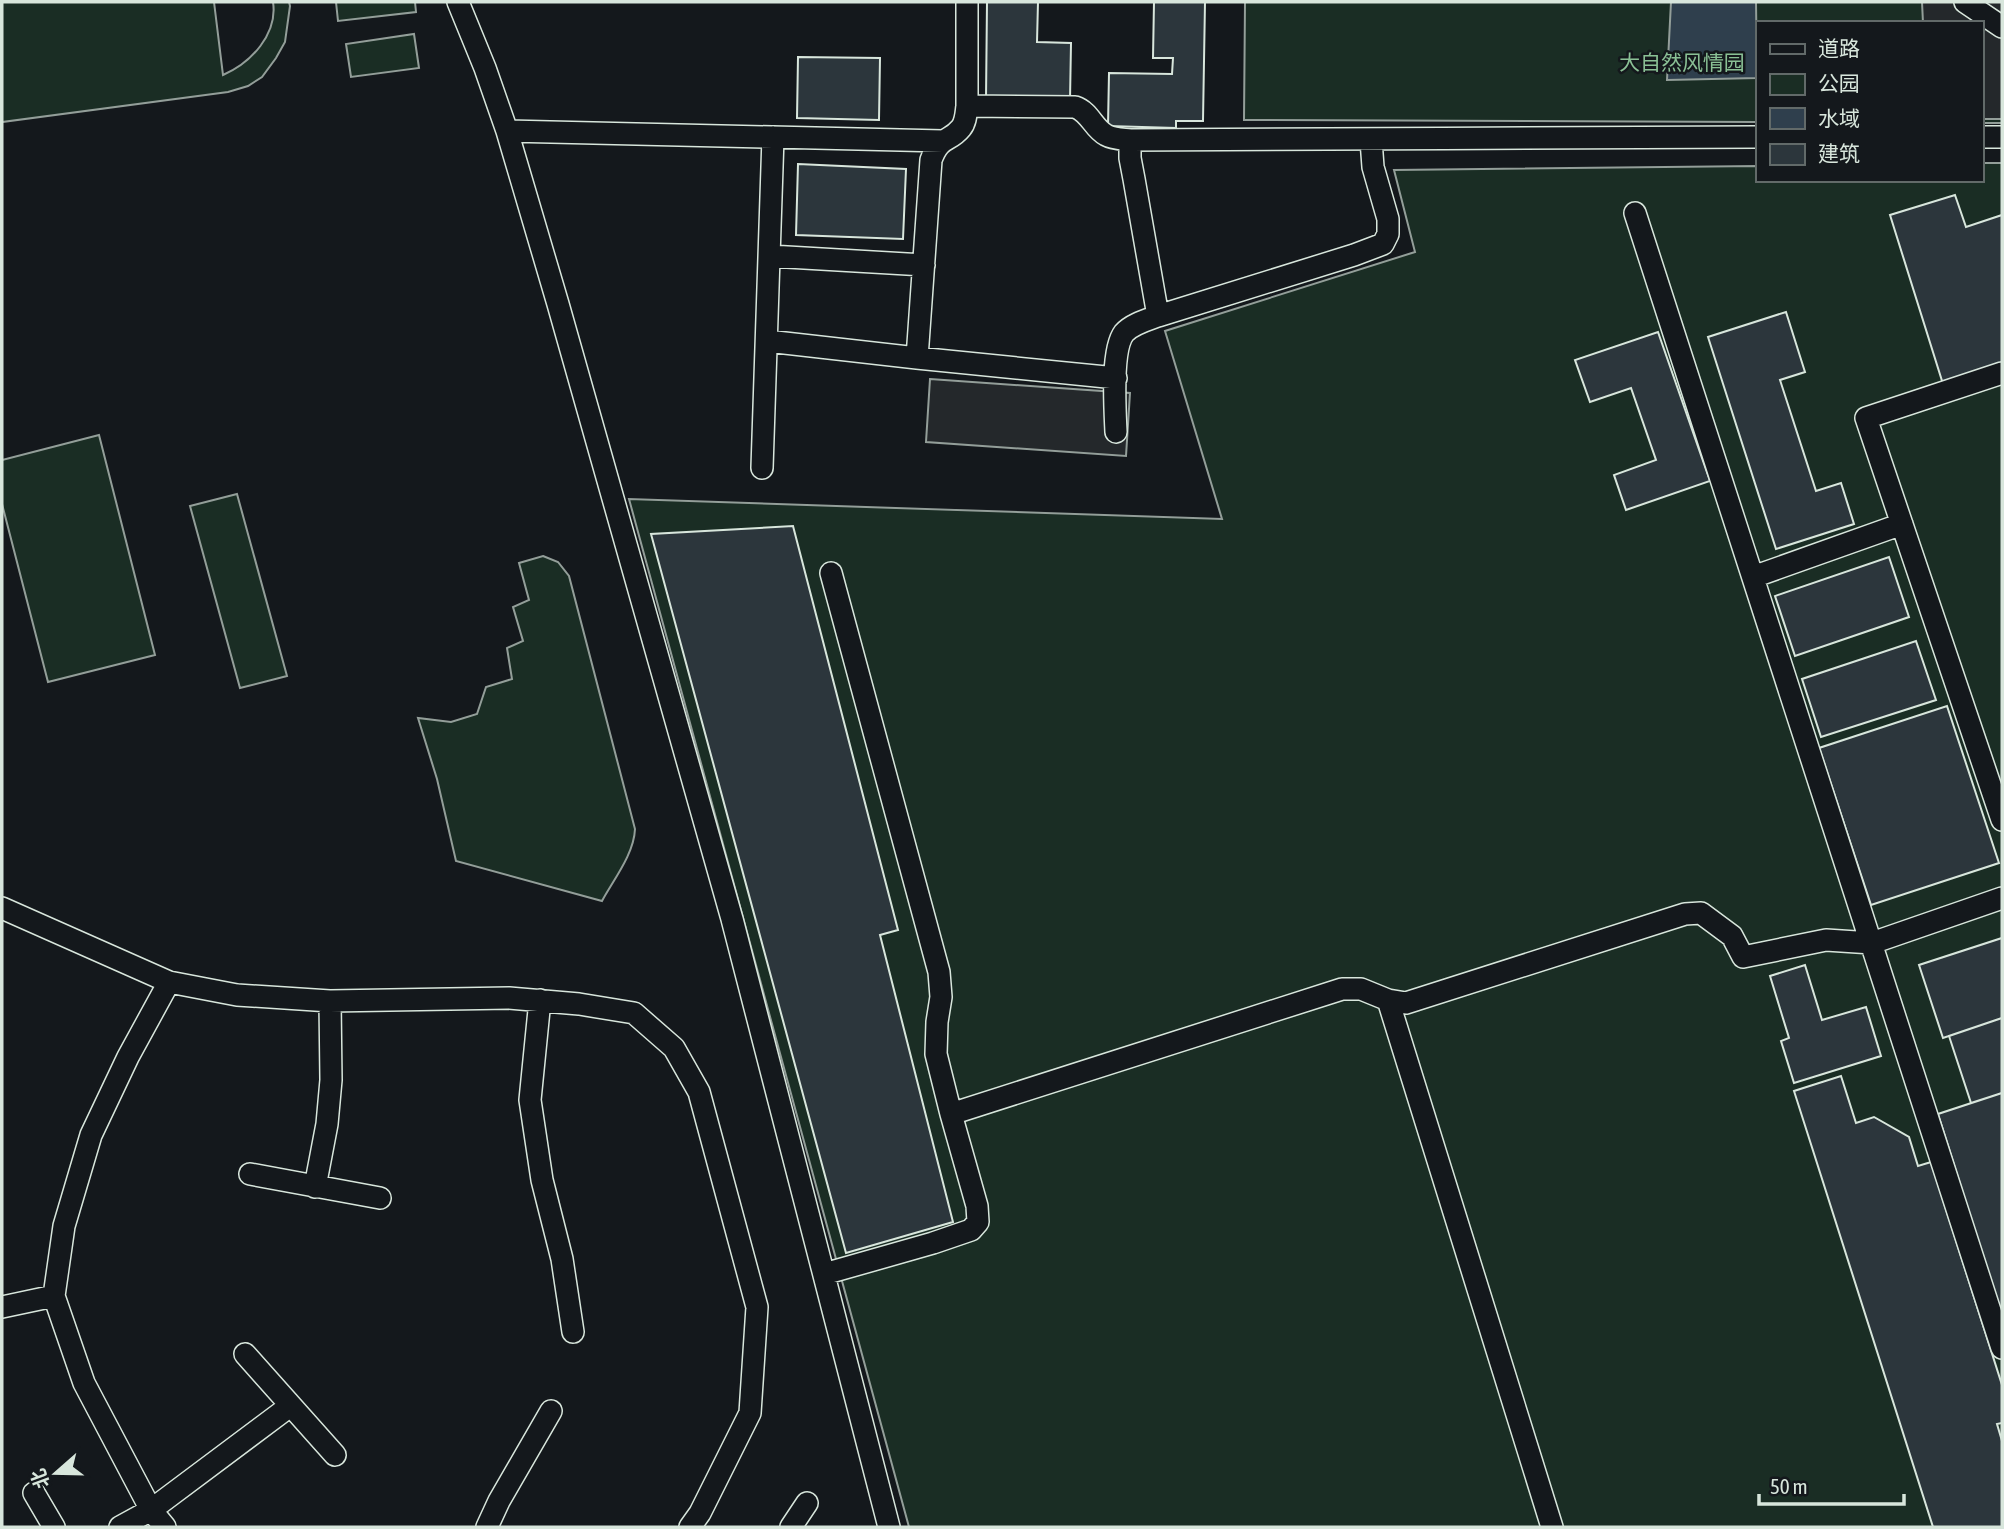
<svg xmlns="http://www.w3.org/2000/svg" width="2004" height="1529" viewBox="0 0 2004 1529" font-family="'Asap Condensed','Noto Sans SC',sans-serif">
  <rect width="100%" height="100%" fill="#14181c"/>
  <path fill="#1a2d24" stroke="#939e99" stroke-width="2" d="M2 2H214L223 75C251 63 278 34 273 2H289L290 6 285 42 276 58 262 77 248 86 228 92 2 122Z
    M336 2H415L416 12 338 21Z
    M1245 2H2002V123H1981V23H1757V122L1244 120Z
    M414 34 419 68 351 77 346 44Z
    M1981 163H2002V1527H909L629 499 1222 519 1165 331 1415 252 1394 170 1757 166V180H1981Z
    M99 435 155 655 48 682 2 504V460Z
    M237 494 287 676 240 688 190 506Z
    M543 556 558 562 569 576 635 829C634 854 614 879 602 901L456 861 437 779 418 718 451 722 477 714 486 687 512 679 507 648 523 641 513 607 529 600 519 563Z"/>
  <path fill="#24282b" stroke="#939e99" stroke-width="2" d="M1922 2H2002V119H1981V23H1923Z
    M930 379 1130 393 1126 456 926 442Z"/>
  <path fill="#2f3f4d" stroke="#939e99" stroke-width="2" d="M1671 2H1756L1757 78 1667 80Z"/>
  <path fill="#2c363c" stroke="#d8e6dc" stroke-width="2" d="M987 2H1038L1037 42 1071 43 1070 100 986 99Z
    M1154 2H1205L1203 121H1176V128L1108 126 1109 73 1172 74 1173 58H1153Z
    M798 57 880 58 879 120 797 118Z
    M798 164 906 169 903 239 796 235Z
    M1955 195 1966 227 2002 215V365L1943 384 1890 215Z
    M1786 312 1805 372 1780 380 1816 491 1841 483 1854 524 1776 549 1708 337Z
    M1658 332 1710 481 1626 510 1614 475 1656 460 1631 388 1590 402 1575 360Z
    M793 526 898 930 880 935 953 1222 846 1253 651 534Z
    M1889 557 1909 617 1795 656 1775 596Z
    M1916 641 1936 700 1821 737 1802 679Z
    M1947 706 1999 863 1871 905 1819 748Z
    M2002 938V1018L1943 1038 1919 965Z
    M1805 965 1822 1020 1866 1007 1881 1056 1794 1083 1781 1041 1789 1038 1770 976Z
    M2002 1018V1093L1971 1103 1949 1036Z
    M1841 1076 1856 1123 1874 1117 1909 1137 1918 1166 1931 1162 2002 1385V1423L1997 1424 2002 1441V1527H1933L1794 1091Z
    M2002 1093V1318L1938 1114Z"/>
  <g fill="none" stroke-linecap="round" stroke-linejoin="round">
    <defs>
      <path id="minor" d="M458 2 485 68 507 131 558 304 732 919 889 1527
        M1965 2 2002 27
        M967 106 1075 107C1090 112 1093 128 1106 135 1113 139 1122 139 1130 140 1339 140 1548 137 1757 137
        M507 131 943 141
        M1981 137H2002
        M1130 140V158L1134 179 1158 316
        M1635 213 2002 1348
        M770 256 924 265
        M767 341 917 358 1116 378
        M917 358 931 160C940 135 949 143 961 128 966 122 966 113 967 106V2
        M2002 373 1866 418 2002 820
        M1116 432C1115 409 1111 350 1124 333 1132 324 1147 320 1158 316L1354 255 1383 244 1388 234V219L1373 167 1371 140
        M762 468 773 137
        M1753 577 1902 524
        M2 908 169 982
        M540 1000 530 1100 542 1180 562 1259 573 1332
        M1388 1000 1552 1527
        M951 1114 1342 989H1361L1388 1000 1406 1003 1685 914 1701 913 1732 936 1743 957 1826 940 1872 943 2002 898
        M250 1174 380 1198
        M315 1187 327 1124 331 1080 330 1001
        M824 1274 933 1243 971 1230 978 1222 977 1206 951 1114 936 1054 937 1022 941 997 939 972 831 573
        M2 1307 54 1296
        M245 1354 335 1455
        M34 1493 54 1527
        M120 1527 151 1510 290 1406
        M165 1527 151 1510 84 1383 54 1296 64 1226 91 1135 128 1057 169 982 237 995 330 1001 509 998 579 1004 634 1013 674 1048 699 1092 757 1307 750 1413 700 1513 690 1527
        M487 1527 499 1501 551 1411
        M791 1527 807 1503"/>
    </defs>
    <use href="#minor" stroke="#d8e6dc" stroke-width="24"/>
    <use href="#minor" stroke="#14181c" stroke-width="21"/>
  </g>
  <g text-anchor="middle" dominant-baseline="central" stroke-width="5" stroke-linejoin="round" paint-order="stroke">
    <g font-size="21" fill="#8ac095" stroke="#14181c">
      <text x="1682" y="62">大自然风情园</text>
    </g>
  </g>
  <rect width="2004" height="1529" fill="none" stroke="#d8e6dc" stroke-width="7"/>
  <rect x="1756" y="21" width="228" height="161" fill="#14181c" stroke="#626a69" stroke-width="2"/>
  <rect x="1770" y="44" width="35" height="10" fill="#14181c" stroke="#626a69" stroke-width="2"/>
  <text x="1818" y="56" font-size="21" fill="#d8e6dc">道路</text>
  <rect x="1770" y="74" width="35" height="21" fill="#1a2d24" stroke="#626a69" stroke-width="2"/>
  <text x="1818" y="91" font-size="21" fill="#d8e6dc">公园</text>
  <rect x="1770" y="108" width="35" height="21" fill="#2f3f4d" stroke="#626a69" stroke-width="2"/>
  <text x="1818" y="126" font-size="21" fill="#d8e6dc">水域</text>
  <rect x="1770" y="144" width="35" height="21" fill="#2c363c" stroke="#626a69" stroke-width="2"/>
  <text x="1818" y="161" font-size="21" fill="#d8e6dc">建筑</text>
  <g transform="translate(56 1473) rotate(250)" stroke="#14181c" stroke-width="5" paint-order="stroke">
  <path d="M0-5L12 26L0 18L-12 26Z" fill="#d8e6dc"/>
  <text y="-10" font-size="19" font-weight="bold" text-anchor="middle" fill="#d8e6dc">北</text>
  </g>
  <path d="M1759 1494v10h145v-10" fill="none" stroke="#d8e6dc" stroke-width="3.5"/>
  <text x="1770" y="1494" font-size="21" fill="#d8e6dc" stroke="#14181c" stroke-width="5" paint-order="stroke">50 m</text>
</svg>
